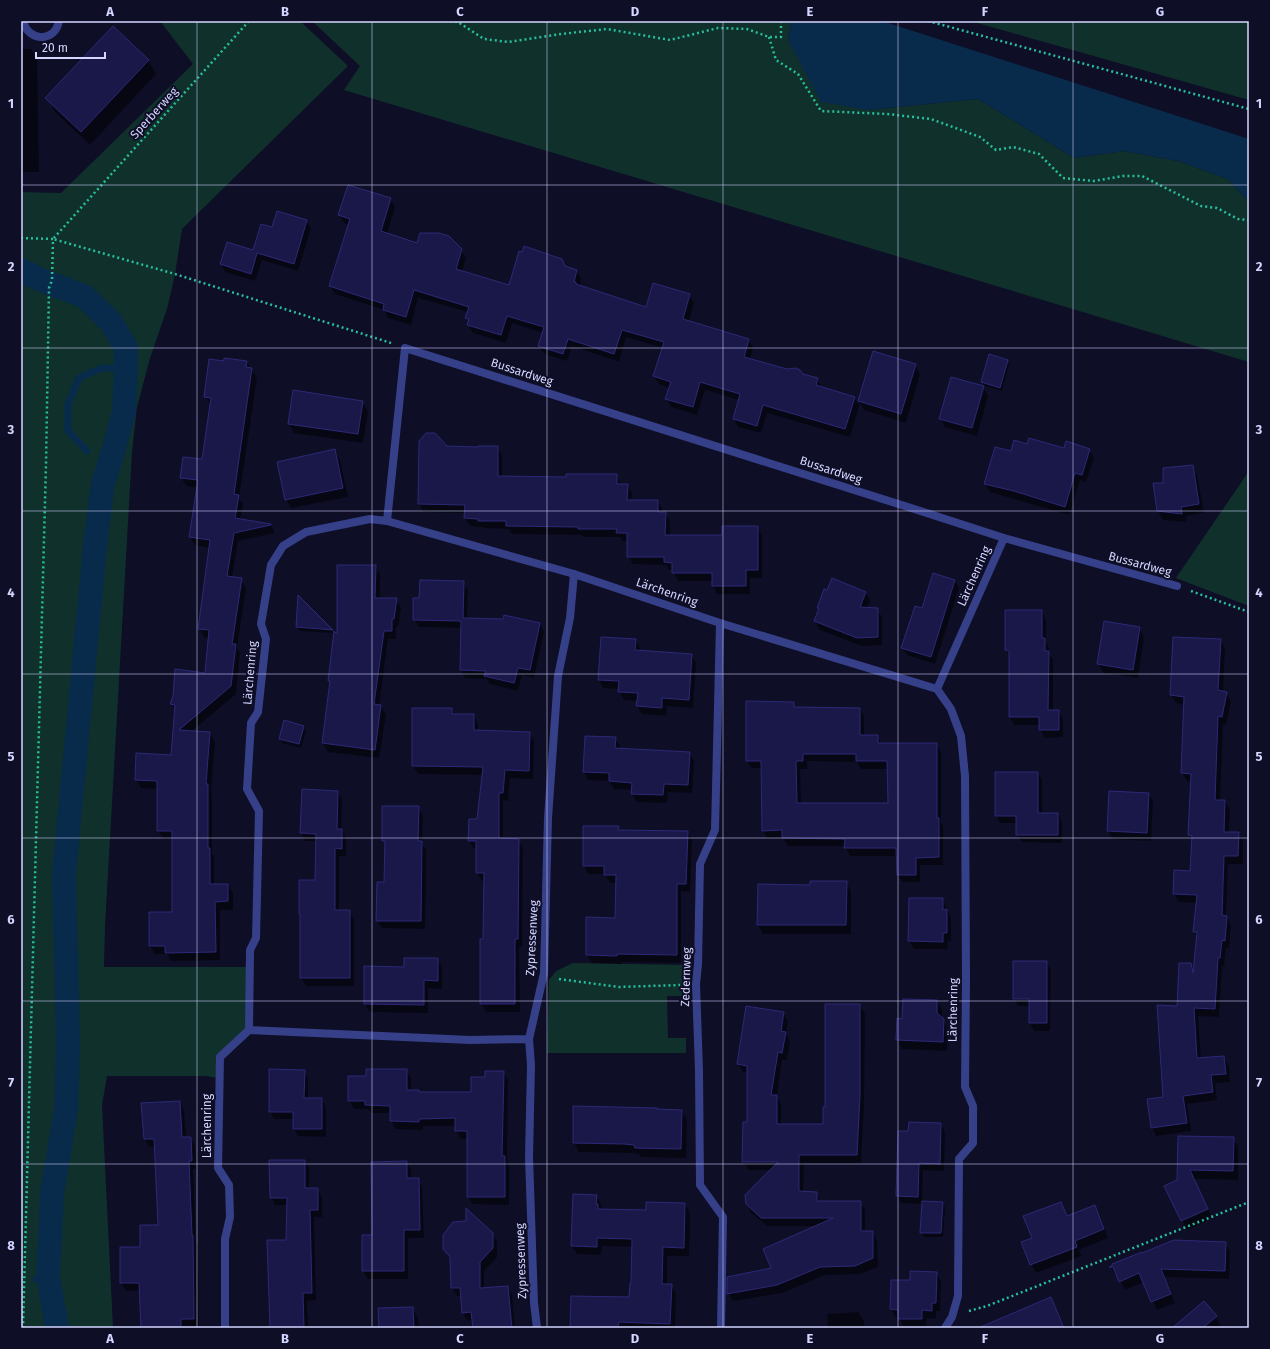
<svg xmlns="http://www.w3.org/2000/svg" width="1270" height="1349" viewBox="0 0 1270 1349" font-family="'Fira Sans',sans-serif">
  <rect width="100%" height="100%" fill="#0e0e27"/>
  <path fill="#10312b" d="M160 21H300L348 66 182 229 175 274 167 309 150 358 137 407 132 452 105 926 104 967H250L249 1030 220 1057 219 1078 205 1076H107L102 1105 113 1328H21V192L61 193 193 64Z
    M312 21H791L788 40 868 110 978 99 1074 158 1124 151 1178 161 1228 179 1245 198 1249 200V362L344 90 360 66Z
    M970 21H1249V100Z
    M1249 471V606L1176 578Z
    M573 963 686 965 685 996H667L668 1038H686V1053H547L549 980 556 971Z"/>
  <path fill="#092b4b" d="M791 21H882L1249 139V200L1245 198 1228 179 1178 161 1124 151 1074 158 978 99 868 110 821 102 788 40Z"/>
  <path fill="#0007" fill-rule="evenodd" d="M21 49H31L37 59 39 172H21Z
    M148 60 156 74 90 145 55 112 47 98Z
    M390 198 395 207 387 234 418 244 461 250 466 258 462 272 509 287 565 267 577 270 581 279 580 286 647 308 689 295 694 303 689 321 749 340 753 348 750 359 817 379 822 387 855 398 858 404 873 352 915 365 920 374 906 423 864 410 860 403 850 437 767 413 761 433 738 427 734 419 739 400 705 390 697 415 671 407 666 398 670 388 659 384 654 376 663 348 626 337 619 362 572 346 567 361 544 354 539 346 543 333 512 323 506 343 473 333 468 325 469 322 467 318 468 312 418 298 411 325 388 318 384 310 335 294 330 286 349 225 344 223 339 215Z
    M306 221 311 228 298 271 262 260 255 281 225 272 221 264 254 252 273 228Z
    M1007 360 1009 365 1002 391 985 386 982 382Z
    M247 362 257 378 239 498 243 504 240 520 270 524 275 533 238 541 232 578 241 579 246 588 237 648 240 653 236 694 191 732 210 733 215 742 211 791 212 793V854L214 857V885H228L233 893V910H220V960L171 961 167 954H155L150 946V913H173V839H163L158 831V789L141 788 136 779 172 756 176 711 171 704 206 674 209 638 204 637 199 628 210 548 195 545 190 537 198 488 186 486 181 477 203 460 211 405 205 396 225 363Z
    M983 387 988 396 977 436 945 427 940 418Z
    M294 392 362 402 368 411 363 443 294 433 289 424Z
    M420 441 447 447 479 448 497 447 502 455V477L567 478 616 475 621 485H627L632 493 631 501H658L662 509V513H665L670 521V536H723L757 527 762 535V578H750V594H717L713 586V581H678L673 570H669L666 565 633 564 628 556V541H622L620 537H583L582 535 512 534 509 529 484 528 483 527 470 526 465 518V513L424 512 419 504Z
    M1028 445 1064 449 1089 450 1094 458 1086 482 1080 480 1069 515 990 492 985 484 1012 452Z
    M335 451 340 460 348 497 291 508 286 499Z
    M1192 466 1197 475 1204 513 1186 516 1187 522 1163 520 1158 511 1164 484Z
    M375 566 380 574V599H396L401 608 398 627H396V639H388L379 706H381L386 715 379 758 328 752 323 743 331 684 329 681 338 636Z
    M955 580 959 588 935 664 907 655 902 648 923 610Z
    M463 582 468 590 467 619 504 620V616L540 624 544 632 534 678 522 675 518 691 490 684 487 679 465 678 461 670 462 628 419 627 414 619 420 599Z
    M866 592 870 601 867 608 877 609 882 617V645L862 646 820 630 815 621 819 610 818 608Z
    M299 598 332 630 334 633 300 631 297 627Z
    M1042 611 1046 620V642L1049 648V654L1053 660V711H1058L1063 719V737L1045 738 1040 729V725H1014L1010 717V657L1006 650Z
    M1139 628 1144 637 1138 678 1104 673 1098 664Z
    M635 640 640 648V651L691 655 696 663 693 708 667 706 666 716 642 714 637 706 638 701 624 700 619 691V689L603 688 599 680Z
    M1220 640 1225 648 1223 692 1226 693 1231 701 1226 725 1223 724 1220 801H1225L1230 809 1229 833H1238L1243 842V864H1228L1226 916 1231 925 1229 948H1226L1224 966H1222L1219 1017 1198 1016 1201 1059 1224 1057 1229 1066 1230 1082 1215 1083 1217 1100 1187 1104 1191 1131 1156 1136 1152 1128 1148 1100 1164 1098 1178 1007 1191 964 1194 969 1197 937 1194 932 1197 903 1179 902 1174 894 1191 872 1192 840 1189 835 1192 782 1187 781 1182 773 1185 705 1176 703 1171 695Z
    M793 703 796 708 860 709 864 716V736H877L882 744H937L941 752V824L943 826V865H920V882H902L898 875 897 856H850L845 846H788L783 838H767L763 830V768H752L747 761ZM807 761 857 762 861 769H888L889 804H801L800 769H807Z
    M451 709 455 715H474L478 724V731L529 733 534 741 533 779 510 778 508 801 503 800V839L518 840 523 848 522 947H519L520 1012H486L481 1003 485 881H482L477 873V849H474L469 841 478 820 483 775 418 774 413 766Z
    M285 721 304 727 306 731 301 748 282 743 280 739Z
    M615 738 620 746V750L689 753 694 761 692 793 668 792 667 803 637 802 632 794 633 790 614 789 609 781 588 780 584 772Z
    M1038 773 1042 780V814H1058L1062 822V843L1022 842 1017 835V823H1000L996 816Z
    M338 792 342 799 341 830 346 837V856H339V911H349L354 919V986H306L301 978V917L300 914 316 881 317 841H305L301 833Z
    M1149 794 1153 802 1151 841 1112 839 1108 831Z
    M418 807 423 815 422 844 426 850 425 929 382 928 377 921 385 883 386 845 383 841Z
    M584 827H618L620 831 688 832 692 840 690 892 681 891V963L622 962V964L592 963 587 955V918L616 919 617 883H610L605 874H588L584 866Z
    M846 882 851 891V934H763L758 925 811 886Z
    M943 899 951 918V941H948L947 949H914L909 941Z
    M438 959 442 967V989L428 988V1013L370 1012 365 1004 405 968Z
    M1046 962 1051 970 1050 1031H1034L1030 1023V1006H1018L1014 999Z
    M937 1001 942 1010V1018L948 1029 947 1051 902 1049 897 1040 902 1020Z
    M860 1006 865 1014 864 1104 861 1163H804L803 1192 816 1193 821 1202H860L865 1210V1232H873L877 1241 878 1267 860 1274 825 1275 782 1293 733 1301 728 1293 773 1269 817 1226H767L751 1213 747 1204 772 1170H748L743 1162 748 1123V1073L743 1072 738 1064 783 1013 788 1021 786 1034 790 1041 787 1060H782L777 1096 781 1104V1125H824L826 1108Z
    M406 1070 411 1078V1091H419L420 1093H472L486 1078 504 1072 508 1080 507 1160 509 1165V1205L472 1204 468 1196V1139H461L456 1131V1126H423V1130L395 1129 391 1121V1113H371L368 1109H354L349 1101 367 1077Z
    M304 1071 308 1078V1099H322L326 1107V1137L298 1136 294 1129V1119H274L270 1112Z
    M180 1102 184 1110 186 1138H190L195 1146 196 1169H193L196 1242 198 1244 199 1327 185 1328H142L140 1290 126 1291 121 1282 141 1248 159 1226 155 1147H149L145 1139 143 1104Z
    M574 1107 682 1111 687 1120 686 1158 641 1157 639 1154 630 1153 579 1152 574 1143Z
    M941 1124 945 1132 944 1171 923 1170 922 1202 942 1203 945 1207 943 1237H924L921 1232 922 1204 901 1203 897 1196 909 1132Z
    M1179 1137 1233 1138 1238 1147V1180L1194 1179 1212 1218 1187 1230 1166 1186 1178 1181Z
    M305 1161 309 1168V1189H317L322 1197V1217H314L316 1300 307 1301 308 1328H271L287 1241 288 1205H275L271 1197Z
    M407 1162 411 1170V1179H418L422 1187 424 1238H408V1279H368L363 1271 373 1236Z
    M596 1196 601 1204V1210L647 1211 685 1204 690 1213 689 1256H667V1285H671L676 1294 675 1328H571L630 1298 632 1284 633 1247 602 1246 601 1255 577 1254 572 1246Z
    M1061 1203 1068 1217 1095 1206 1100 1215 1108 1238 1079 1250 1082 1256 1036 1273 1031 1264 1033 1239Z
    M492 1233 497 1242V1257L484 1271V1289L508 1288 512 1295 515 1328H474L473 1320 467 1321 463 1313 462 1296H457L452 1288 451 1260 444 1249Z
    M1225 1243 1230 1252 1229 1279 1165 1277 1175 1303 1157 1310 1144 1282 1125 1290 1117 1275H1115L1111 1267 1142 1254Z
    M936 1273 941 1281 940 1311H936V1319L927 1318 926 1327H904L899 1318H896L891 1309 892 1281H911Z
    M1051 1298 1065 1328H1011Z
    M1204 1302 1216 1317 1221 1326 1219 1328H1174Z
    M412 1308 418 1318 419 1328H380Z
    M858 1312 864 1321V1328H828L827 1314Z"/>
  <g fill="none" stroke-linecap="round" stroke-linejoin="round">
    <path stroke="#092b4b" stroke-width="7" d="M87 451 68 431V404L79 378 102 368 126 369
      M36 1279 48 1277"/>
    <path stroke="#092b4b" stroke-width="24" d="M21 270 41 280 84 296 111 322 126 348V369L124 411 115 445 103 484 96 536 64 874 68 1044 66 1110 52 1193 48 1277 57 1328"/>
  </g>
  <path fill="#1a1849" stroke="#2c2977" fill-rule="evenodd" d="M113 26 149 60 81 132 45 98Z
    M348 185 391 198 381 231 417 243 420 233H439L449 236 462 249 456 269 509 285 519 251 522 252 524 246 562 259 565 266 577 270 574 282H576V284L646 307 653 283 690 294 683 319 749 339 744 357 787 369 796 368 800 370 803 374 818 378 816 385 855 397 845 429 763 405 757 426 733 419 740 394 700 382 693 407 665 399 671 382 653 376 664 342 622 330 614 354 568 339 563 354 538 346 544 327 507 316 501 335 467 325 469 319 465 318 469 307 414 290 406 317 383 310 384 304 329 286 350 219 338 215Z
    M277 211 307 220 294 264 257 253 251 274 220 264 227 242 253 250 261 224 272 227Z
    M873 351 916 364 901 414 858 401Z
    M989 354 1008 360 1000 388 981 382Z
    M224 358 247 361 246 367 252 368 234 494 239 495 235 518 271 524V525L234 533 227 576 242 578 232 644H236L231 686 179 730 210 732 206 784H208V848H210V884H228V901L215 902 216 952 165 953V946H149V912H172V831H157V781L135 780 136 753 171 755 175 705 170 704 173 696 175 669 205 673 209 630 198 629 210 540 189 537 198 480 180 478 183 457 202 459 211 398 204 397 209 359 224 361Z
    M951 377 984 386 972 428 939 419Z
    M293 390 363 401 358 434 288 424Z
    M426 433H435L447 446 478 447V446H498V476L566 477V474H617V484H628L627 500H658V512H666L665 535H722V526H758V570H746V586H712V573H672V563L664 562V557H627V533H616L617 529H578V527L506 526V521H478V519L464 518 465 505 418 504 419 441Z
    M1029 438 1064 448 1066 441 1090 449 1082 475 1075 473 1065 507 1014 491 984 484 995 447 1011 451 1014 440 1027 444Z
    M335 449 343 488 285 500 277 462Z
    M1193 465 1199 504 1181 507 1182 514 1157 511 1153 483H1163V468Z
    M337 565H376L375 598H397L394 619H392V631H384L374 704 381 705 375 750 322 743 330 681H328L334 631 337 634Z
    M933 573 955 580 931 657 901 648 915 606 922 608Z
    M832 578 866 592 860 607 878 608V637L857 638 814 621 819 608H817L824 589 827 590Z
    M420 580 464 581 463 618 503 619 504 615 540 623 530 670 518 668 514 683 484 676 486 671 460 670 461 621 413 620V598H419Z
    M298 595 333 630 296 627Z
    M1005 610H1042V638H1045V651H1049L1048 710H1059V730H1039V717H1009V651L1005 650Z
    M1104 621 1140 627 1133 670 1097 664Z
    M601 637 636 639 635 650 692 654 689 700 662 698V708L636 706 638 693 618 692 619 681 598 680Z
    M1173 637 1221 639 1218 690 1227 692 1222 717 1218 716 1215 800H1225L1224 832H1239L1238 856H1224L1222 915 1227 916 1225 941 1222 940 1220 958H1218L1215 1009 1194 1008 1197 1058 1224 1056 1226 1074 1211 1075 1213 1092 1183 1096 1187 1123 1151 1128 1147 1099 1163 1097 1157 1005 1177 1006 1179 963H1191L1193 973 1197 932H1193L1197 895 1173 894 1174 870 1190 871 1192 836 1188 835 1191 774 1181 773 1184 697 1170 695Z
    M746 701 794 702V707L860 708V735H878V743H937V818H939V857L916 858V875H897L896 848H844L845 839 782 838V830L762 831 761 761H746ZM803 754H856V761H887L888 803H797L796 761H803Z
    M412 708H452V714H474V730L530 732 529 771 505 770 503 793H499V838L519 839 518 939H515V1004H480V939H483L484 873H476V841H468L469 819H477L483 767 412 766Z
    M284 720 304 726 299 744 279 739Z
    M585 736 616 737 615 748 690 752 688 785 664 784 663 795 631 794 632 783 609 781V773L583 772Z
    M995 772H1038V813H1058V835H1016V816H995Z
    M302 789 338 791 337 829H342V849L335 848V910H350V978H300V914H299V880H315L316 834 300 833Z
    M1109 791 1149 793 1147 833 1107 831Z
    M382 806H419L418 841H422L421 921H376L377 882H384L385 841H382Z
    M583 826H619L618 830 688 831 686 884H677V955L617 954V956L586 955V917L615 918 616 875H604V866H583Z
    M810 881H847L846 925H757L758 884 810 885Z
    M909 898H943V910L947 909V933H943V942L908 941Z
    M404 958H438V981L424 980V1005L364 1004V966L404 967Z
    M1013 961H1047V1023H1029V999H1013Z
    M903 999 937 1000V1013L944 1019 943 1042 896 1040 897 1018 902 1019Z
    M825 1004H860V1095L857 1155H799V1191L817 1192V1201H861V1231H873V1258L855 1266 820 1267 777 1285 727 1294V1277L771 1268 763 1249 833 1218H761L746 1204 745 1195 778 1162H742L743 1122H747V1066L737 1064 746 1006 784 1012 781 1031 786 1032 782 1053 778 1052 771 1095H777V1124H823V1107H825Z
    M269 1069 305 1070 304 1098H322V1129H293V1112H269Z
    M366 1069H407V1090H419V1092H471V1077H485V1071H504L502 1156H505V1197H467V1131H455V1118L419 1119V1122L390 1121V1106L365 1105V1101H348V1076H366Z
    M180 1101 182 1137H191L192 1161H189L192 1235H193L194 1319H181V1328H141L139 1283H120V1247H140V1225H158L154 1139H144L141 1103Z
    M573 1106 657 1108V1109L682 1110 681 1149 635 1148 634 1145 624 1144 573 1143Z
    M909 1122 941 1123 940 1164 919 1163 918 1197 896 1196 898 1131H908Z
    M1178 1136 1234 1137 1233 1171 1190 1170 1208 1209 1181 1221 1164 1186 1177 1180Z
    M269 1160H305V1188H318V1210H310L312 1293H303L304 1328H270L267 1240H286L287 1198H270Z
    M407 1161V1178H419L420 1230H404V1271H362V1235H372L371 1162Z
    M573 1194 597 1195 596 1204H598V1209L646 1210V1202L685 1203 684 1248 663 1247 662 1284H672L670 1324 619 1322 618 1328H570L571 1296 629 1297 630 1283H631L632 1239 597 1238V1247L571 1246Z
    M922 1201 943 1202 941 1233H920Z
    M1061 1202 1067 1216 1095 1205 1104 1229 1075 1241 1077 1247 1030 1265 1021 1242 1032 1238 1023 1216Z
    M466 1208 493 1233V1248L480 1262V1288L508 1286 512 1328H473L471 1312 462 1313 460 1288H451L450 1257 443 1249V1235L453 1222 466 1221Z
    M1174 1240 1226 1242 1225 1271 1161 1269 1171 1294 1151 1302 1139 1273 1119 1282 1113 1267H1109L1112 1266V1264L1142 1252V1253Z
    M910 1271 937 1272 936 1303H932V1311L922 1310V1319H898V1310L890 1309 891 1280H910Z
    M1051 1297 1064 1328H978Z
    M1204 1301 1217 1316 1203 1328H1172Z
    M413 1307 414 1328H379L378 1308Z"/>
  <g fill="none" stroke-linecap="round" stroke-linejoin="round">
    <path stroke="#27bf9e" stroke-width="2.5" stroke-dasharray="2 3" stroke-linecap="butt" d="M249 21 53 239 175 274 391 343
      M450 21 458 22 484 39 508 42 561 34 607 29 670 40 718 28 747 29 769 37H781V21
      M928 21 1249 109
      M769 37 776 60 798 74 821 111 887 114 931 119 980 137 996 150 1013 147 1039 154 1063 178 1094 181 1123 176H1142L1201 206 1217 208 1238 219 1249 220
      M21 238 53 239 52 280 49 288 46 464 23 1328
      M1191 591 1249 612
      M559 979 619 987 680 985
      M969 1311 987 1306 1249 1202"/>
    <path stroke="#364089" stroke-width="8" d="M23 21C28 42 55 43 59 21
      M387 521 405 348 908 507 1004 538 1177 586
      M720 623 715 830 700 864 698 964 696 984 699 1071 700 1185 723 1217 721 1328
      M937 689 1004 538
      M249 1030 470 1040 529 1039
      M225 1328V1239L230 1217 229 1185 218 1168 220 1057 249 1030 250 950 256 938 259 811 247 789 251 723 258 712 266 639 261 624 271 565 283 546 306 532 370 519 387 521 574 574 720 623 937 689 951 709 961 736 965 776 966 980 965 1087 973 1106V1143L959 1159 958 1296 952 1317 945 1328
      M537 1328 534 1303 529 1157 531 1065 529 1039 544 973 548 818 558 676 570 618 574 574"/>
  </g>
  <path fill="none" stroke="#d4d6ff" stroke-width="1" stroke-opacity="0.55" d="M197 21V1328M372 21V1328M547 21V1328M723 21V1328M898 21V1328M1073 21V1328M21 185H1249M21 348H1249M21 511H1249M21 674H1249M21 838H1249M21 1001H1249M21 1164H1249"/>
  <g text-anchor="middle" dominant-baseline="central" stroke-width="4" stroke-linejoin="round" paint-order="stroke">
    <g font-size="12" fill="#d4d6ff" stroke="#0e0e27">
      <text transform="translate(154 113) rotate(-48)">Sperberweg</text>
      <text transform="translate(522 372) rotate(18)">Bussardweg</text>
      <text transform="translate(831 470) rotate(18)">Bussardweg</text>
      <text transform="translate(1140 564) rotate(15)">Bussardweg</text>
      <text transform="translate(974 576) rotate(-66)">Lärchenring</text>
      <text transform="translate(667 592) rotate(19)">Lärchenring</text>
      <text transform="translate(250 673) rotate(-85)">Lärchenring</text>
      <text transform="translate(532 938) rotate(-87)">Zypressenweg</text>
      <text transform="translate(686 977) rotate(-88)">Zedernweg</text>
      <text transform="translate(953 1010) rotate(-89)">Lärchenring</text>
      <text transform="translate(207 1126) rotate(-90)">Lärchenring</text>
      <text transform="translate(521 1261) rotate(-92)">Zypressenweg</text>
    </g>
  </g>
  <rect width="1270" height="1349" fill="none" stroke="#0e0e27" stroke-width="44"/>
  <path d="M36 52v6h69v-6" fill="none" stroke="#d4d6ff" stroke-width="2"/>
  <text x="42" y="52" font-size="12" fill="#d4d6ff" stroke="#0e0e27" stroke-width="3" paint-order="stroke">20 m</text>
  <rect x="22" y="22" width="1226" height="1305" fill="none" stroke="#d4d6ff" stroke-width="1.5"/>
  <g font-size="13" text-anchor="middle" font-weight="bold" fill="#d4d6ff">
    <text x="110" y="16">A</text>
    <text x="285" y="16">B</text>
    <text x="460" y="16">C</text>
    <text x="635" y="16">D</text>
    <text x="810" y="16">E</text>
    <text x="985" y="16">F</text>
    <text x="1160" y="16">G</text>
    <text x="11" y="108">1</text>
    <text x="1259" y="108">1</text>
    <text x="11" y="271">2</text>
    <text x="1259" y="271">2</text>
    <text x="11" y="434">3</text>
    <text x="1259" y="434">3</text>
    <text x="11" y="597">4</text>
    <text x="1259" y="597">4</text>
    <text x="11" y="761">5</text>
    <text x="1259" y="761">5</text>
    <text x="11" y="924">6</text>
    <text x="1259" y="924">6</text>
    <text x="11" y="1087">7</text>
    <text x="1259" y="1087">7</text>
    <text x="11" y="1250">8</text>
    <text x="1259" y="1250">8</text>
    <text x="110" y="1343">A</text>
    <text x="285" y="1343">B</text>
    <text x="460" y="1343">C</text>
    <text x="635" y="1343">D</text>
    <text x="810" y="1343">E</text>
    <text x="985" y="1343">F</text>
    <text x="1160" y="1343">G</text>
  </g>
</svg>
